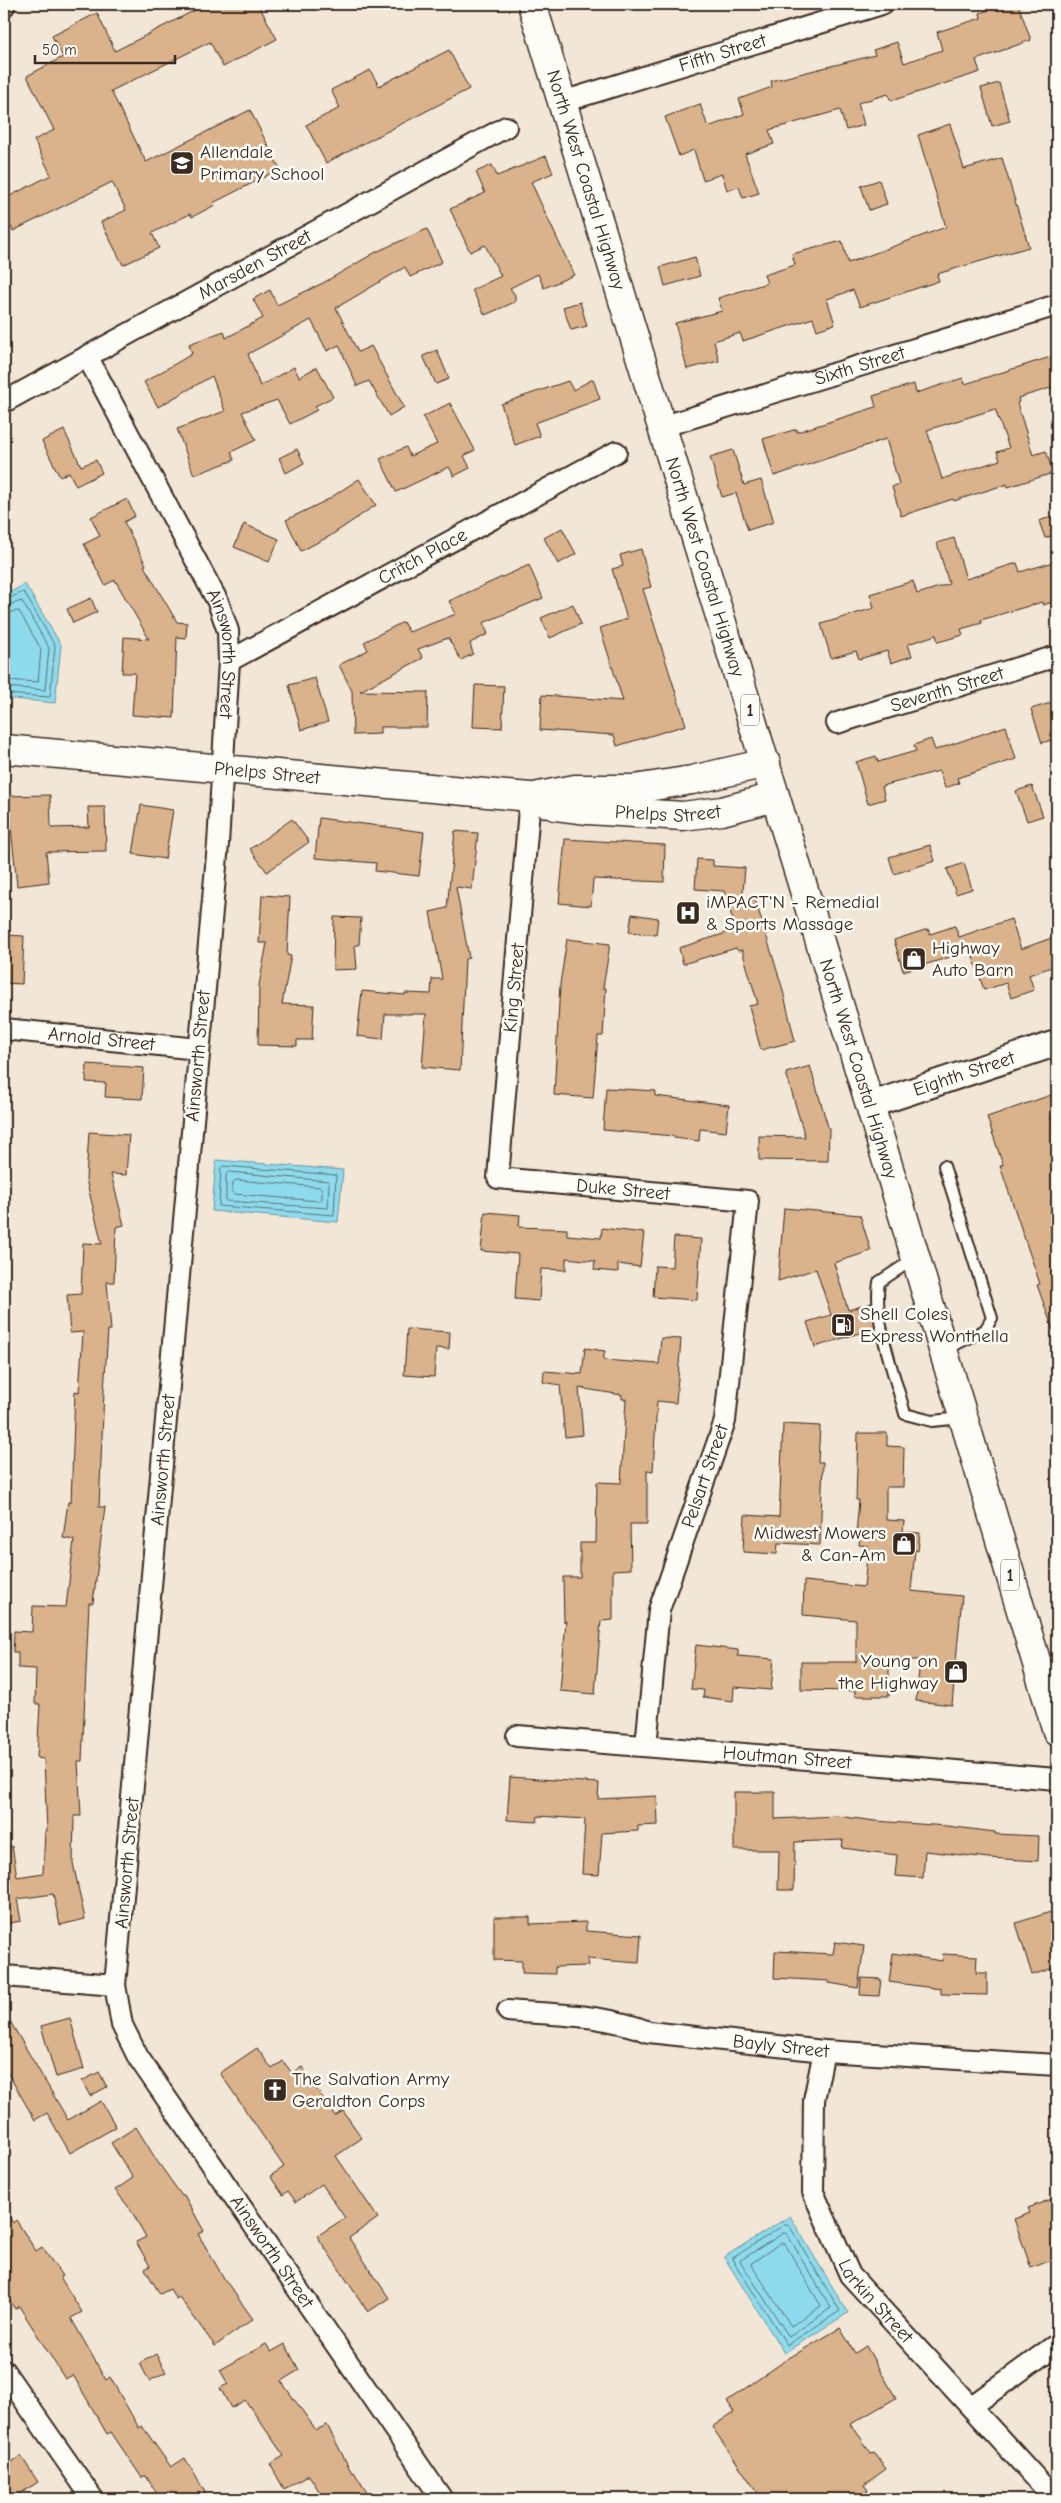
<svg xmlns="http://www.w3.org/2000/svg" width="1061" height="2503" viewBox="0 0 1061 2503" font-family="'Comic Neue',sans-serif">
  <rect width="100%" height="100%" fill="#f2e6d7"/>
  <filter id="ink" filterUnits="userSpaceOnUse"><feTurbulence type="fractalNoise" baseFrequency=".02" numOctaves="2"/><feDisplacementMap in="SourceGraphic" scale="10" xChannelSelector="R" yChannelSelector="G"/><feConvolveMatrix kernelMatrix="1 2 1 2 8 2 1 2 1" color-interpolation-filters="sRGB"/></filter>
  <g filter="url(#ink)">
    <path fill="#8edbed" stroke="#6d949a" d="M25 584 61 645 55 703 4 698V596Z
      M216 1160 343 1170 338 1222 212 1211Z
      M790 2216 848 2313 784 2353 724 2257Z"/>
    <g fill="none" stroke-linecap="round" stroke-linejoin="round">
      <path stroke="#5c7171" stroke-width="1" d="M4 600 24 592 55 646 50 697 4 694
        M4 606 22 601 49 648 45 690 4 687
        M4 613 19 611 41 649 38 682 4 680
        M223 1166 336 1175 334 1215 219 1206 221 1168Z
        M229 1172 329 1181 328 1208 226 1201V1175Z
        M236 1180 320 1187 322 1189V1199L319 1201 234 1194 232 1192 233 1183Z
        M786 2224 789 2225 840 2311 787 2345 732 2259Z
        M784 2233 787 2234 831 2308 789 2337 740 2261Z
        M781 2243 785 2244 821 2306 791 2326 751 2264Z"/>
    </g>
    <path fill="#dab28b" stroke="#3b2a1e" fill-rule="evenodd" d="M207 4H258L277 39 223 67 210 42 111 91 146 162 250 110 280 169 213 203 215 205 192 217 190 214 152 233 159 248 123 265 101 222 126 210 112 182 13 231 4 212V199L51 175 34 140 54 130 27 76 63 57 52 36 97 13 115 51Z
      M1005 4H1018L1031 40 976 60 980 72 891 101 888 94 858 103 864 125 846 130 840 110 769 130 774 144 745 154 759 193 743 198 739 187 727 190 722 174 703 180 694 150 679 156 665 117 700 104 708 127 744 114 739 99 772 87 771 81 875 55 873 50 897 42 904 63 942 50 937 32 981 18 980 13Z
      M449 50 469 89 326 163 306 125 340 108 331 90 370 70 379 86Z
      M999 83 1010 121 992 126 981 88Z
      M950 124 964 169 1002 158 1029 247 937 274 939 281 860 307 853 290 827 299 835 324 817 330 813 318 743 341 740 333 714 341 719 361 687 369 675 323 722 311 718 298 767 283 764 275 795 265 792 254 842 241 848 263 946 227 918 135Z
      M546 156 553 173 531 182 574 275 544 288 538 274 510 288 515 295V302L485 315 472 290 501 276 485 245 470 252 450 209 485 193 476 172 492 165 497 176Z
      M879 180 887 204 869 210 861 186Z
      M427 229 442 262 410 277 405 267 336 308 358 352 371 346 404 407 389 416 369 381 357 386 339 345 327 351 311 320 248 354 260 386 294 367 299 377 317 367 333 397 315 406 317 410 290 424 277 400 242 412 256 440 231 452 234 460 194 475 177 429 225 411 212 376 158 407 144 382 192 354 189 344 224 331 226 338 263 318 253 299 270 290 277 305 323 283 376 252Z
      M695 257 700 276 665 286 660 267Z
      M580 302 587 326 571 330 563 307Z
      M437 350 449 379 436 384 423 356Z
      M1057 355V386L1018 398 1019 402 1017 403 1033 455 1046 451 1053 473 1008 487 1007 484 954 501 953 499 901 516 892 487 899 484 886 439 774 476 763 439 797 429V432L876 407 873 396 914 384 916 393 963 378 965 384ZM995 409 1009 448 997 452 1000 460 942 479 927 430Z
      M593 379 600 399 535 423 540 436 515 445 501 404 568 381 573 390Z
      M450 403 475 450 464 456 470 468 454 476 449 467 396 492 380 459 406 447 410 456 437 444 423 417Z
      M64 430 81 466 96 460 102 473 76 486 69 472 60 477 42 441Z
      M297 449 304 463 286 473 279 458Z
      M733 450 744 485 761 480 774 522 748 530 736 493 722 497 710 457Z
      M359 479 376 505 330 536 301 551 286 520 327 500Z
      M127 499 135 516 124 522 146 565 144 566 177 622 187 623 186 638 177 637 174 718 132 715 135 673H122L124 637 149 639 115 580 105 585 84 544 100 536 91 517Z
      M1057 515V534L1045 538 1039 521Z
      M244 524 279 539 269 562 234 547Z
      M562 528 576 554 558 564 544 538Z
      M954 538 966 579 1017 563 1020 572 1057 561V601L1043 605 1042 602 981 620 982 623 961 629 963 635 938 642 936 635 908 644 912 656 891 663 887 651 859 659 856 651 831 658 821 624 874 608 870 594 913 581 917 594 949 584 937 543Z
      M641 549 651 587 643 589 686 725 617 746 614 735 540 730 542 695 623 701 600 628 627 619 612 569 623 566 620 555Z
      M529 565 543 598 483 623 488 634 470 643 473 654 461 660 448 638 418 649 423 658 360 691 428 692 427 727H380V734L353 735 352 691 339 665 368 650 364 642 403 622 409 632 456 614 449 601Z
      M91 598 97 612 73 623 67 609Z
      M573 604 581 624 550 638 541 618Z
      M315 678 328 722 301 730 289 685Z
      M475 685 504 686 502 728 473 727Z
      M1057 701V738L1042 743 1031 709Z
      M1006 726 1016 759 957 778 959 783 945 788 939 771 882 786 885 799 868 804 856 762 876 756 878 762 916 751 914 745 931 739 935 750Z
      M1032 786 1043 816 1027 821 1016 791Z
      M50 795 51 828 89 827 88 807H105L106 851 46 852 49 882 17 886 11 827 4 828V796Z
      M141 805 173 810 165 859 133 854Z
      M319 818 424 832 419 876 375 871 376 863 315 858Z
      M292 819 309 842 267 872 250 849Z
      M455 831 478 833 472 889 456 887 469 958 465 959 460 1070 422 1067 426 1014H385L383 1039 357 1036 362 991 405 995V993L431 994 432 979H442L430 912 447 908Z
      M565 839 665 845 664 882 593 879 591 906 559 903Z
      M930 845 935 861 894 874 889 857Z
      M697 859 713 860V866L745 868 742 903 755 899 782 987 795 1041 761 1050 749 1006 758 1004 742 950 738 951 736 948 683 964 679 948 736 930 724 891 695 889Z
      M964 863 972 889 956 894 947 869Z
      M262 895 290 897 287 955 291 956 282 1004 314 1005 312 1040H297V1046L258 1045 259 985 267 943H259Z
      M632 914 658 918 656 935 629 932Z
      M334 917 361 918 359 945H355L357 969 333 970Z
      M1011 919 1021 949 1057 936V965L1029 975 1034 990 1011 998 1006 983 984 990 971 951 903 971 894 940 928 929 930 934 955 926 959 937Z
      M4 935 24 936 22 984 4 983Z
      M567 939 610 944 603 988H606L603 1036H598L593 1098 554 1095 560 984Z
      M87 1064 144 1068 142 1099 105 1097 106 1083 86 1082Z
      M810 1066 829 1130 828 1161 759 1160V1136L805 1137 786 1073Z
      M606 1088 656 1091 655 1096 729 1105 726 1132 700 1129 699 1141 674 1138V1136L603 1130Z
      M1057 1093V1115L1051 1117 1057 1136V1334L1055 1335 1037 1285 1040 1284 1000 1166 1003 1165 987 1117Z
      M89 1132 129 1135 126 1175 111 1174 124 1225 116 1227 114 1282H107L111 1330H108L104 1391 99 1507H105L93 1603H89L82 1761H78L81 1816H74L73 1863 85 1919 60 1925 53 1894 17 1899 21 1921 4 1924V1847L12 1846 17 1877 43 1873 45 1831H47L44 1759 37 1758 40 1704H35L36 1669 18 1668V1652H13L14 1631 32 1632 33 1606 66 1607 74 1540 63 1538 68 1502 71 1503 75 1391 79 1392 83 1332 70 1333 67 1295 81 1294 83 1243 102 1244 86 1179Z
      M784 1208 860 1215 871 1251 834 1263 848 1310 872 1303 875 1328 815 1347 807 1322 831 1315 816 1269 778 1281Z
      M485 1212 520 1215 519 1227 567 1229V1235L601 1238 602 1228 644 1233 640 1267 618 1264V1272L594 1270 595 1261 566 1258V1270L541 1269 539 1301 515 1299 518 1254 481 1251Z
      M674 1237 701 1239 697 1300 653 1297 655 1266 672 1267Z
      M407 1329 450 1332 449 1349 436 1348 434 1377 404 1375Z
      M661 1338 681 1339 676 1403 657 1401 653 1471 647 1470V1524H630L631 1569 613 1570V1620L601 1621 595 1694 560 1691 566 1621 564 1622 563 1577H580V1543H596L597 1482 621 1483 626 1399H622V1395L579 1388 583 1435 565 1437 560 1385 543 1382 544 1371 582 1374 585 1348 605 1351 603 1360 659 1364Z
      M783 1424 820 1426 818 1462H823L820 1545 778 1543 777 1554 743 1552 745 1515 779 1517Z
      M858 1433H887V1446L904 1447 903 1487H886V1520L904 1521 903 1532 920 1533 918 1551 915 1550 911 1591 962 1596 952 1705 916 1701 920 1660H889V1696H855V1691L801 1690V1662H856V1620L803 1615 804 1581 864 1587 868 1546 859 1545 860 1536 856 1535 859 1500H856Z
      M696 1645 738 1650V1656L774 1659 771 1690 734 1687 733 1701 703 1697 704 1690 691 1689Z
      M510 1777 599 1783 598 1799 657 1796 658 1825 638 1826V1831L602 1833 599 1875 582 1874 585 1819 538 1816 537 1822 507 1820Z
      M734 1792H775V1819L837 1816 875 1821 947 1826 995 1832V1834L1039 1836 1038 1861 989 1858 925 1851 923 1878 895 1876 897 1855 842 1848 843 1840 795 1842 794 1890H778L779 1850H734Z
      M1057 1910V1967L1032 1975 1016 1923Z
      M494 1917H530V1924L586 1922V1931L641 1935 639 1963 587 1959 588 1966 555 1967V1974L522 1973V1961L494 1960Z
      M835 1942 864 1946 858 1988 829 1983V1981L774 1978 775 1951 833 1954Z
      M893 1953 942 1961 943 1954 977 1956 976 1973H987V1995L941 1994V1989L889 1982Z
      M861 1978 881 1979 879 1996 860 1995Z
      M4 2011 68 2120 101 2101 116 2127 70 2153 47 2113 35 2120 4 2067Z
      M70 2018 84 2069 56 2077 41 2026Z
      M257 2048 272 2069 283 2061 292 2073 302 2067 335 2116 343 2111 362 2138 336 2156 378 2218 349 2238 389 2298 368 2312 317 2236 345 2218 322 2184 296 2202 288 2191 283 2195 270 2176 284 2167 220 2073Z
      M99 2072 107 2087 90 2096 82 2081Z
      M136 2127 157 2161 182 2196 184 2195 204 2231 198 2234 225 2280 253 2319 215 2346 179 2297 176 2299 170 2289 160 2294 145 2269 150 2266 136 2242 146 2237 131 2210 115 2190 133 2178 111 2143Z
      M1057 2197V2258L1031 2268 1014 2219 1030 2213 1028 2208Z
      M4 2208 13 2223 16 2220 36 2251 42 2247 62 2276 60 2277 82 2312 71 2318 106 2380 110 2377 139 2428 142 2426 171 2467 185 2458 209 2499H160L146 2476 142 2478 111 2432 107 2434 73 2375 65 2379 19 2306 15 2309 4 2292Z
      M840 2328 855 2353 866 2346 896 2398 851 2424 871 2453 874 2452 886 2469 864 2485 868 2490 855 2499H762L712 2427 734 2412 727 2401 789 2358Z
      M266 2344 271 2352 285 2344 299 2370 281 2381 316 2430 327 2425 352 2473 354 2472 371 2499H324L309 2475 284 2489 270 2464 284 2456 245 2400 231 2408 220 2388 228 2384 220 2370Z
      M156 2354 166 2372 149 2381 140 2363Z
      M21 2456 38 2482 12 2499H4V2467Z"/>
    <g fill="none" stroke-linecap="round" stroke-linejoin="round">
      <defs>
        <path id="service" d="M914 1259 879 1282C873 1321 895 1375 905 1414L932 1421 962 1418
          M944 1350 985 1330 992 1318 944 1166"/>
        <g id="minor">
          <path d="M4 6V4"/>
          <path id="s1" d="M562 102 882 4"/>
          <path id="s2" d="M87 356 218 602 228 631 229 661 218 844 115 1985 122 2025 138 2057 442 2499"/>
          <path id="s3" d="M4 402 506 127"/>
          <path id="s4" d="M661 427 1057 305"/>
          <path id="s5" d="M229 661 616 452"/>
          <path id="s6" d="M837 723 1057 656"/>
          <path id="s7" d="M530 797 498 1178 748 1201 725 1421 659 1610 646 1746"/>
          <path id="s8" d="M4 1029 198 1049"/>
          <path id="s9" d="M517 1736 1057 1779"/>
          <path d="M4 1976 115 1985"/>
          <path id="s10" d="M508 2011C555 2015 605 2014 649 2032L824 2051 1057 2065"/>
          <path id="s11" d="M824 2051 814 2100 813 2192 850 2275 1055 2499"/>
          <path d="M4 2371 93 2499"/>
          <path d="M972 2406 1057 2344"/>
        </g>
        <g id="tertiary">
          <path id="s12" d="M870 1105 1057 1043"/>
        </g>
        <g id="secondary">
          <path id="s13" d="M4 749 530 797 556 806 588 810 683 816 722 811 775 797"/>
          <path d="M539 796 575 789H634L692 780 766 763"/>
        </g>
        <g id="trunk">
          <path id="s14" d="M532 4 870 1105 1057 1731"/>
        </g>
      </defs>
      <use href="#service" stroke="#3b2a1e" stroke-width="14"/>
      <use href="#minor" stroke="#3b2a1e" stroke-width="24"/>
      <use href="#tertiary" stroke="#3b2a1e" stroke-width="29"/>
      <use href="#secondary" stroke="#3b2a1e" stroke-width="31"/>
      <use href="#trunk" stroke="#3b2a1e" stroke-width="31"/>
      <use href="#service" stroke="#fdfcf7" stroke-width="10"/>
      <use href="#minor" stroke="#fdfcf7" stroke-width="20"/>
      <use href="#tertiary" stroke="#fdfcf7" stroke-width="25"/>
      <use href="#secondary" stroke="#fdfcf7" stroke-width="28"/>
      <use href="#trunk" stroke="#fdfcf7" stroke-width="28"/>
    </g>
  </g>
  <defs>
    <symbol id="school-square" viewBox="-11 -11 22 22"><rect x="-9" y="-9" width="18" height="18" rx="4" fill="#3b2a1e" stroke="#fdfcf7"/><path d="M0-5L7-2L0 1L-7-2ZM-4 1L0 2.5L4 1V4Q0 6-4 4Z" fill="#fff"/></symbol>
    <symbol id="hospital-square" viewBox="-11 -11 22 22"><rect x="-9" y="-9" width="18" height="18" rx="4" fill="#3b2a1e" stroke="#fdfcf7"/><path d="M-5-5h3v3.5h4V-5h3V5h-3V1.5h-4V5h-3Z" fill="#fff"/></symbol>
    <symbol id="shop-square" viewBox="-11 -11 22 22"><rect x="-9" y="-9" width="18" height="18" rx="4" fill="#3b2a1e" stroke="#fdfcf7"/><path d="M-5-2.5h2.3a2.7 3.5 0 0 1 5.4 0H5L5.5 6h-11ZM-1.5-2.5h3a1.5 2.3 0 0 0-3 0Z" fill="#fff"/></symbol>
    <symbol id="fuel-square" viewBox="-11 -11 22 22"><rect x="-9" y="-9" width="18" height="18" rx="4" fill="#3b2a1e" stroke="#fdfcf7"/><path d="M-5.5-6h7V0h2V4h1.3V-2.5L3-4.5l.8-.8L6-3V5H2.5V1h-1V6h-7ZM-4.2-4.7v3.2H.2V-4.7Z" fill="#fff"/></symbol>
    <symbol id="church-square" viewBox="-11 -11 22 22"><rect x="-9" y="-9" width="18" height="18" rx="4" fill="#3b2a1e" stroke="#fdfcf7"/><path d="M-1.2-6h2.4v3.5h3.3v2.4h-3.3V6h-2.4V-.1h-3.3v-2.4h3.3Z" fill="#fff"/></symbol>
  </defs>
  <g fill-rule="evenodd">
    <use href="#school-square" x="168" y="149" width="28" height="28"/>
    <use href="#hospital-square" x="674" y="899" width="28" height="28"/>
    <use href="#shop-square" x="900" y="945" width="28" height="28"/>
    <use href="#fuel-square" x="829" y="1311" width="28" height="28"/>
    <use href="#shop-square" x="890" y="1530" width="28" height="28"/>
    <use href="#shop-square" x="942" y="1658" width="28" height="28"/>
    <use href="#church-square" x="261" y="2076" width="28" height="28"/>
  </g>
  <g text-anchor="middle" dominant-baseline="central" stroke-width="5" stroke-linejoin="round" paint-order="stroke">
    <g fill="#fdfcf7" stroke="#75695f" stroke-width="1">
      <rect x="741" y="694.5" width="18" height="31" rx="4"/>
      <rect x="1001" y="1559.5" width="18" height="31" rx="4"/>
    </g>
    <g font-size="18" font-weight="bold" fill="#3b2a1e">
      <text x="750" y="710">1</text>
      <text x="1010" y="1575">1</text>
    </g>
    <g font-size="19" fill="#3b2a1e" stroke="#fdfcf7">
      <text stroke="none"><textPath href="#s1" startOffset="168">Fifth Street</textPath></text>
      <text stroke="none"><textPath href="#s14" startOffset="184">North West Coastal Highway</textPath></text>
      <text stroke="none"><textPath href="#s3" startOffset="286">Marsden Street</textPath></text>
      <text stroke="none"><textPath href="#s4" startOffset="208">Sixth Street</textPath></text>
      <text stroke="none"><textPath href="#s5" startOffset="220">Critch Place</textPath></text>
      <text stroke="none"><textPath href="#s14" startOffset="589">North West Coastal Highway</textPath></text>
      <text stroke="none"><textPath href="#s2" startOffset="331">Ainsworth Street</textPath></text>
      <text stroke="none"><textPath href="#s6" startOffset="115">Seventh Street</textPath></text>
      <text stroke="none"><textPath href="#s13" startOffset="264">Phelps Street</textPath></text>
      <text stroke="none"><textPath href="#s13" startOffset="668">Phelps Street</textPath></text>
      <text transform="translate(514 988) rotate(-85)">King Street</text>
      <text stroke="none"><textPath href="#s8" startOffset="98">Arnold Street</textPath></text>
      <text transform="translate(198 1056) rotate(-85)">Ainsworth Street</text>
      <text stroke="none"><textPath href="#s14" startOffset="1114">North West Coastal Highway</textPath></text>
      <text stroke="none"><textPath href="#s12" startOffset="99">Eighth Street</textPath></text>
      <text stroke="none"><textPath href="#s7" startOffset="508">Duke Street</textPath></text>
      <text transform="translate(163 1460) rotate(-85)">Ainsworth Street</text>
      <text transform="translate(705 1476) rotate(-71)">Pelsart Street</text>
      <text stroke="none"><textPath href="#s9" startOffset="271">Houtman Street</textPath></text>
      <text transform="translate(127 1863) rotate(-85)">Ainsworth Street</text>
      <text stroke="none"><textPath href="#s10" startOffset="276">Bayly Street</textPath></text>
      <text stroke="none"><textPath href="#s2" startOffset="1981">Ainsworth Street</textPath></text>
      <text stroke="none"><textPath href="#s11" startOffset="269">Larkin Street</textPath></text>
    </g>
    <g font-size="19" fill="#3b2a1e" stroke="#fdfcf7" text-anchor="start">
      <text x="200" y="152">Allendale<tspan x="200" dy="22">Primary School</tspan></text>
      <text x="706" y="902">iMPACT'N - Remedial<tspan x="706" dy="22">&amp; Sports Massage</tspan></text>
      <text x="932" y="948">Highway<tspan x="932" dy="22">Auto Barn</tspan></text>
      <text x="860" y="1314">Shell Coles<tspan x="860" dy="22">Express Wonthella</tspan></text>
      <text x="886" y="1533" text-anchor="end">Midwest Mowers<tspan x="886" dy="22">&amp; Can-Am</tspan></text>
      <text x="938" y="1661" text-anchor="end">Young on<tspan x="938" dy="22">the Highway</tspan></text>
      <text x="292" y="2079">The Salvation Army<tspan x="292" dy="22">Geraldton Corps</tspan></text>
    </g>
  </g>
  <rect width="1061" height="2503" fill="none" stroke="#fdfcf7" stroke-width="20"/>
  <rect x="10" y="10" width="1041" height="2483" fill="none" stroke="#3b2a1e" stroke-width="2" filter="url(#ink)"/>
  <path d="M35 55v8h140v-8" fill="none" stroke="#3b2a1e" stroke-width="2.5"/>
  <text x="42" y="55" font-size="15" fill="#3b2a1e" stroke="#fdfcf7" stroke-width="4" paint-order="stroke">50 m</text>
</svg>
